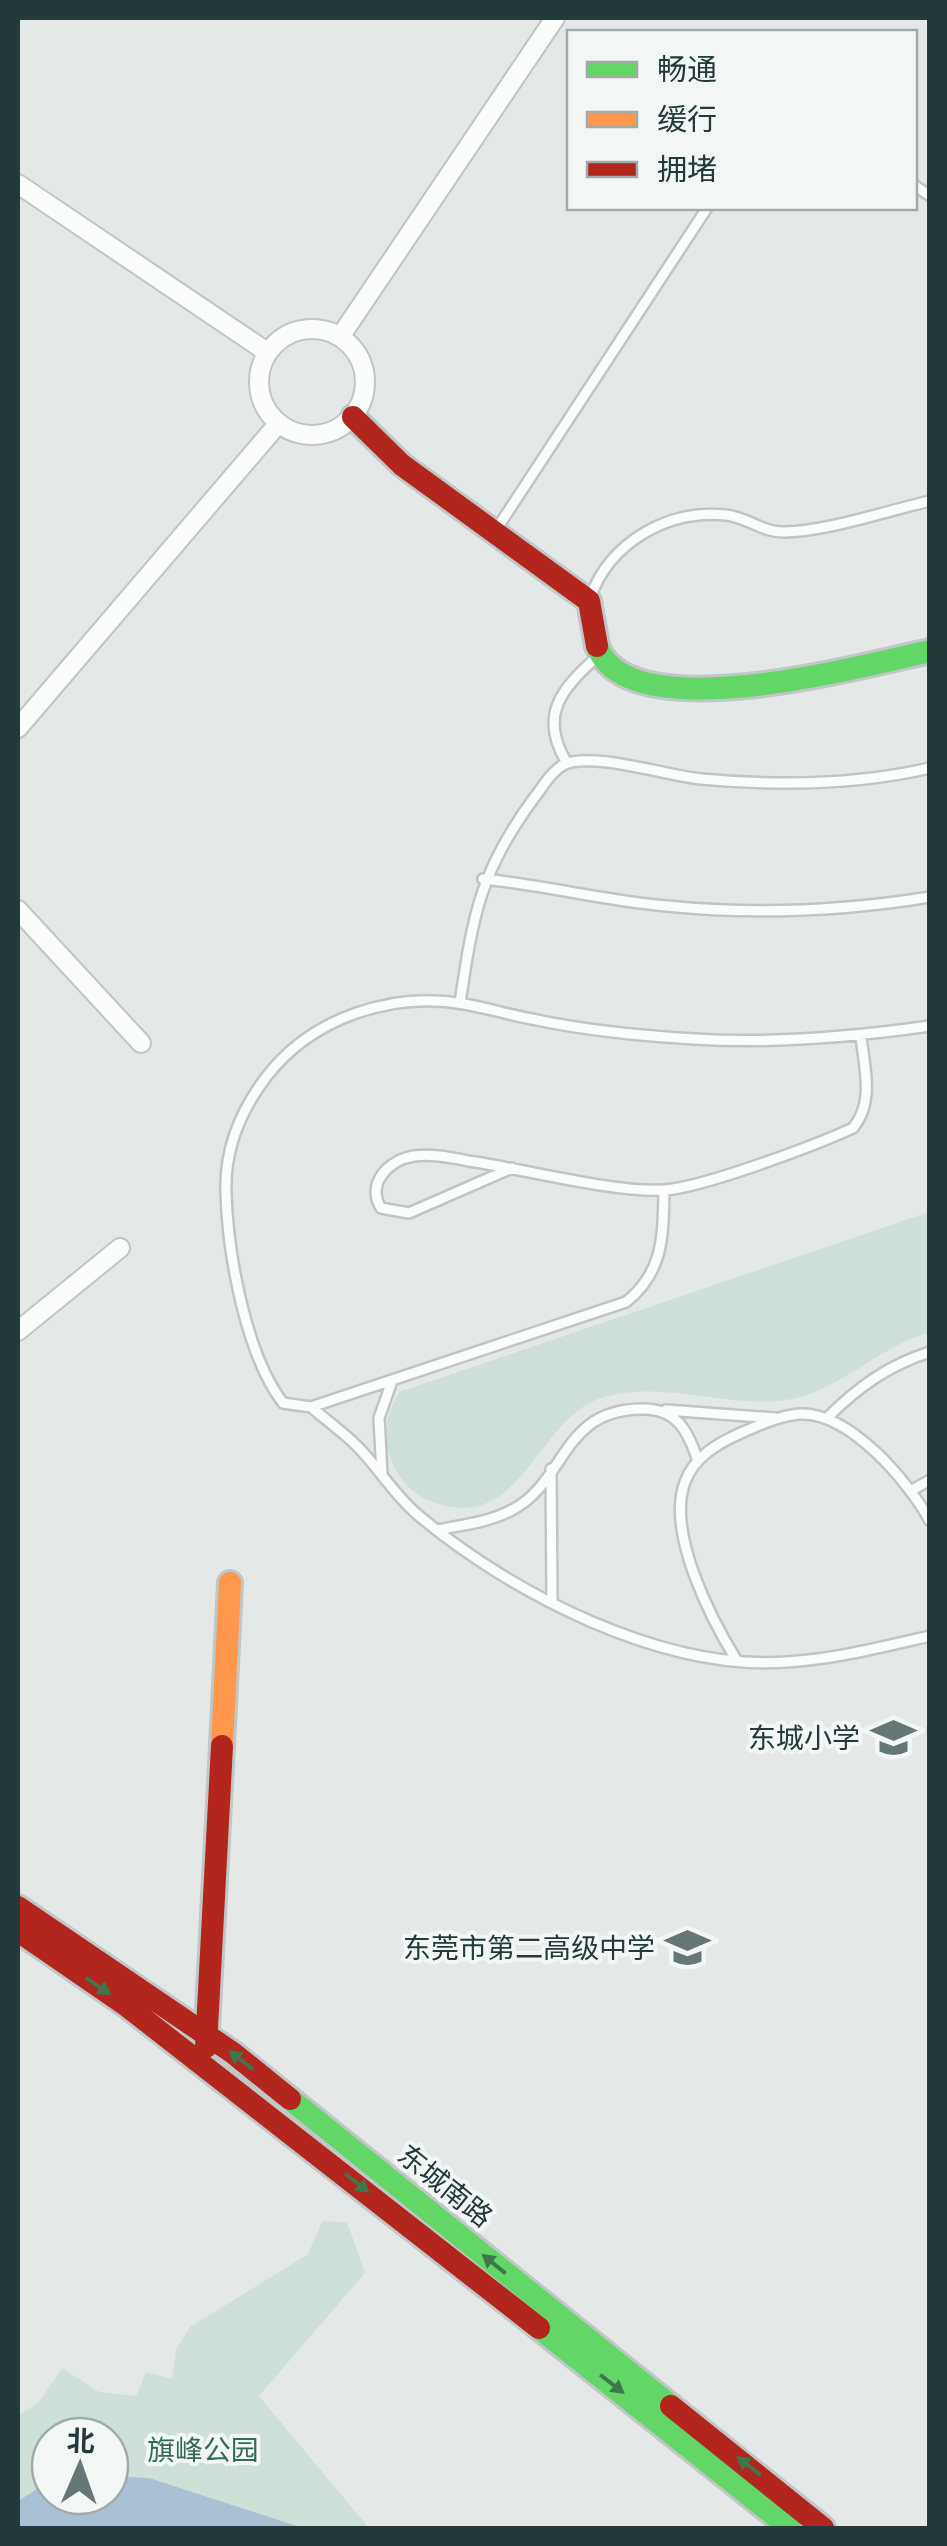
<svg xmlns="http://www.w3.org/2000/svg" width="947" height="2546" viewBox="0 0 947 2546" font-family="'Fira Sans','Noto Sans SC',sans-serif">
  <rect width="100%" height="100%" fill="#e4e9e8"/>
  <path fill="#cfe0d9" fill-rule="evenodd" d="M929 1212V1333C875 1347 837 1396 779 1401 721 1406 662 1381 604 1397 537 1416 523 1533 436 1503 413 1496 398 1479 390 1457 381 1434 388 1412 399 1392Z
    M322 2221 347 2222 365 2273 259 2396 369 2528H18V2416L40 2401 62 2368 99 2392 136 2396 146 2372 172 2379 176 2350 190 2327 308 2254ZM50 2436H110V2496H50Z"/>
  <path fill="#a9c1d3" d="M110 2476 149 2478 303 2528H18V2501L45 2484 50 2483V2496H110Z"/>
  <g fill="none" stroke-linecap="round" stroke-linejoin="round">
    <defs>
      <path id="lane" d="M914 185 930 196
        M496 530 707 208
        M590 598C610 542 668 509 726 515 747 517 763 533 785 532 828 531 886 511 930 501
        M567 763C538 716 561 689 598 656
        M483 879C545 885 605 901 667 906 754 915 843 911 930 897
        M460 1003C473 915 480 871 534 798 543 787 551 771 565 764 593 752 669 776 701 779 776 786 856 785 930 768
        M512 1168 409 1213 381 1208C366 1184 388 1160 414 1156 433 1153 457 1159 475 1162 527 1170 616 1193 664 1190 702 1188 816 1145 853 1128 875 1102 864 1067 861 1036
        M664 1190C663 1235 664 1272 626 1302L311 1407 283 1403C246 1355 228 1255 226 1194 224 1149 240 1111 267 1076 312 1018 392 991 464 1004 488 1008 513 1016 537 1020 589 1031 643 1036 695 1039 774 1044 852 1037 930 1026
        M311 1407C326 1420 343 1432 357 1446 379 1468 394 1495 418 1515 512 1594 662 1671 787 1662 835 1659 882 1647 930 1636
        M666 1410 775 1418
        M827 1418C857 1388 888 1365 930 1352
        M551 1469 552 1600
        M382 1474 379 1418 392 1381
        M912 1490 930 1480
        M437 1530C462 1525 490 1522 512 1510 567 1481 561 1410 641 1409 677 1408 688 1431 698 1461
        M737 1661C711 1619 666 1532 685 1482 694 1457 718 1443 741 1433 759 1425 779 1416 799 1414 849 1411 908 1481 930 1521"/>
      <path id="street" d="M18 184 267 352
        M259 382a53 53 0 1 1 106 0a53 53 0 1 1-106 0Z
        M340 337 555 18
        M18 728 278 424
        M18 910 141 1043
        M18 1331 120 1248"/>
      <path id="fast" d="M597 646C628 731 865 665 930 651
        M290 2099 671 2406
        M539 2328 790 2528"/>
      <path id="slow" d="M222 1746 230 1583"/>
      <path id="jam" d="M353 417 402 465 589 601 597 646
        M18 1907 233 2053 290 2099
        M18 1931 127 2006 539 2328
        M206 2047 222 1746
        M671 2406 823 2528"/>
    </defs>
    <use href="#lane" stroke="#c1c6c5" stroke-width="14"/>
    <use href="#street" stroke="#c1c6c5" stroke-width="22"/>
    <use href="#fast" stroke="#c1c7c6" stroke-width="28"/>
    <use href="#slow" stroke="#c1c7c6" stroke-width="28"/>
    <use href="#jam" stroke="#c1c7c6" stroke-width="28"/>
    <use href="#lane" stroke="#fbfcfc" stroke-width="9"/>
    <use href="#street" stroke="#fbfcfc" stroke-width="18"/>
    <use href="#fast" stroke="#63d668" stroke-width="22"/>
    <use href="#slow" stroke="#ff974d" stroke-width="22"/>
    <use href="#jam" stroke="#b3261e" stroke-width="22"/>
  </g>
  <defs><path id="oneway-solid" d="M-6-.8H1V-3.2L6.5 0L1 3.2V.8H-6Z" transform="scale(2.5)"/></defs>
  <g fill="#3d784c">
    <use href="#oneway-solid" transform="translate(98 1986) rotate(34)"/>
    <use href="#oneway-solid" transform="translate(241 2060) rotate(-142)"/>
    <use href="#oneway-solid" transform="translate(357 2183) rotate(38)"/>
    <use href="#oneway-solid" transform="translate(494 2264) rotate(-141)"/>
    <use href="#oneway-solid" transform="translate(612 2384) rotate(38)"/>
    <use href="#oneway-solid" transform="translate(749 2466) rotate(-142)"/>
  </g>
  <defs>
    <symbol id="school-bare" viewBox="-9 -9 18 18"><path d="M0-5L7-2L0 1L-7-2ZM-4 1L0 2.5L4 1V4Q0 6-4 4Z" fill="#677777" stroke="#f2f7f6" stroke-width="2.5" paint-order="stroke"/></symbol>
  </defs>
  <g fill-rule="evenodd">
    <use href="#school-bare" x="862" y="1706" width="63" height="63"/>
    <use href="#school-bare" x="656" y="1916" width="63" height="63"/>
  </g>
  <g text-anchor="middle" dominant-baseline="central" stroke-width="8" stroke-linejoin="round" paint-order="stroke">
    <g font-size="28" fill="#24393a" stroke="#f2f7f6" text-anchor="end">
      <text x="860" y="1738">东城小学</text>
      <text x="655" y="1948">东莞市第二高级中学</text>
    </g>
    <g font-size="28" fill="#24393a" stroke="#f2f7f6">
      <text transform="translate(445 2186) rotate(39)">东城南路</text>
    </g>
    <g font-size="28" fill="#326c59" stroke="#f2f7f6">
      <text x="203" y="2450">旗峰公园</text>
    </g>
  </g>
  <rect width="947" height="2546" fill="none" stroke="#24393a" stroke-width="40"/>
  <rect x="567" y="30" width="350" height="180" fill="#f2f7f6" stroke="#a0abab" stroke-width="2.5"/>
  <rect x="587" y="62" width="50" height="15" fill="#63d668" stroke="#a0abab" stroke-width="2.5"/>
  <text x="657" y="80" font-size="30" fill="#24393a">畅通</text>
  <rect x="587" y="112" width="50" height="15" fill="#ff974d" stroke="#a0abab" stroke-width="2.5"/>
  <text x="657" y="130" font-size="30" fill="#24393a">缓行</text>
  <rect x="587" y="162" width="50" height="15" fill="#b3261e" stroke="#a0abab" stroke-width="2.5"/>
  <text x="657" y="180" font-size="30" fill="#24393a">拥堵</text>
  <g transform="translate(80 2466) rotate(2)"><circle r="48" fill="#f2f7f6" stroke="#a0abab" stroke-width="2.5"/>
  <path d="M0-8L18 38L0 25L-18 38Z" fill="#677777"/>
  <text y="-15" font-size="28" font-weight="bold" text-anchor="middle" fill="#24393a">北</text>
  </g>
</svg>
